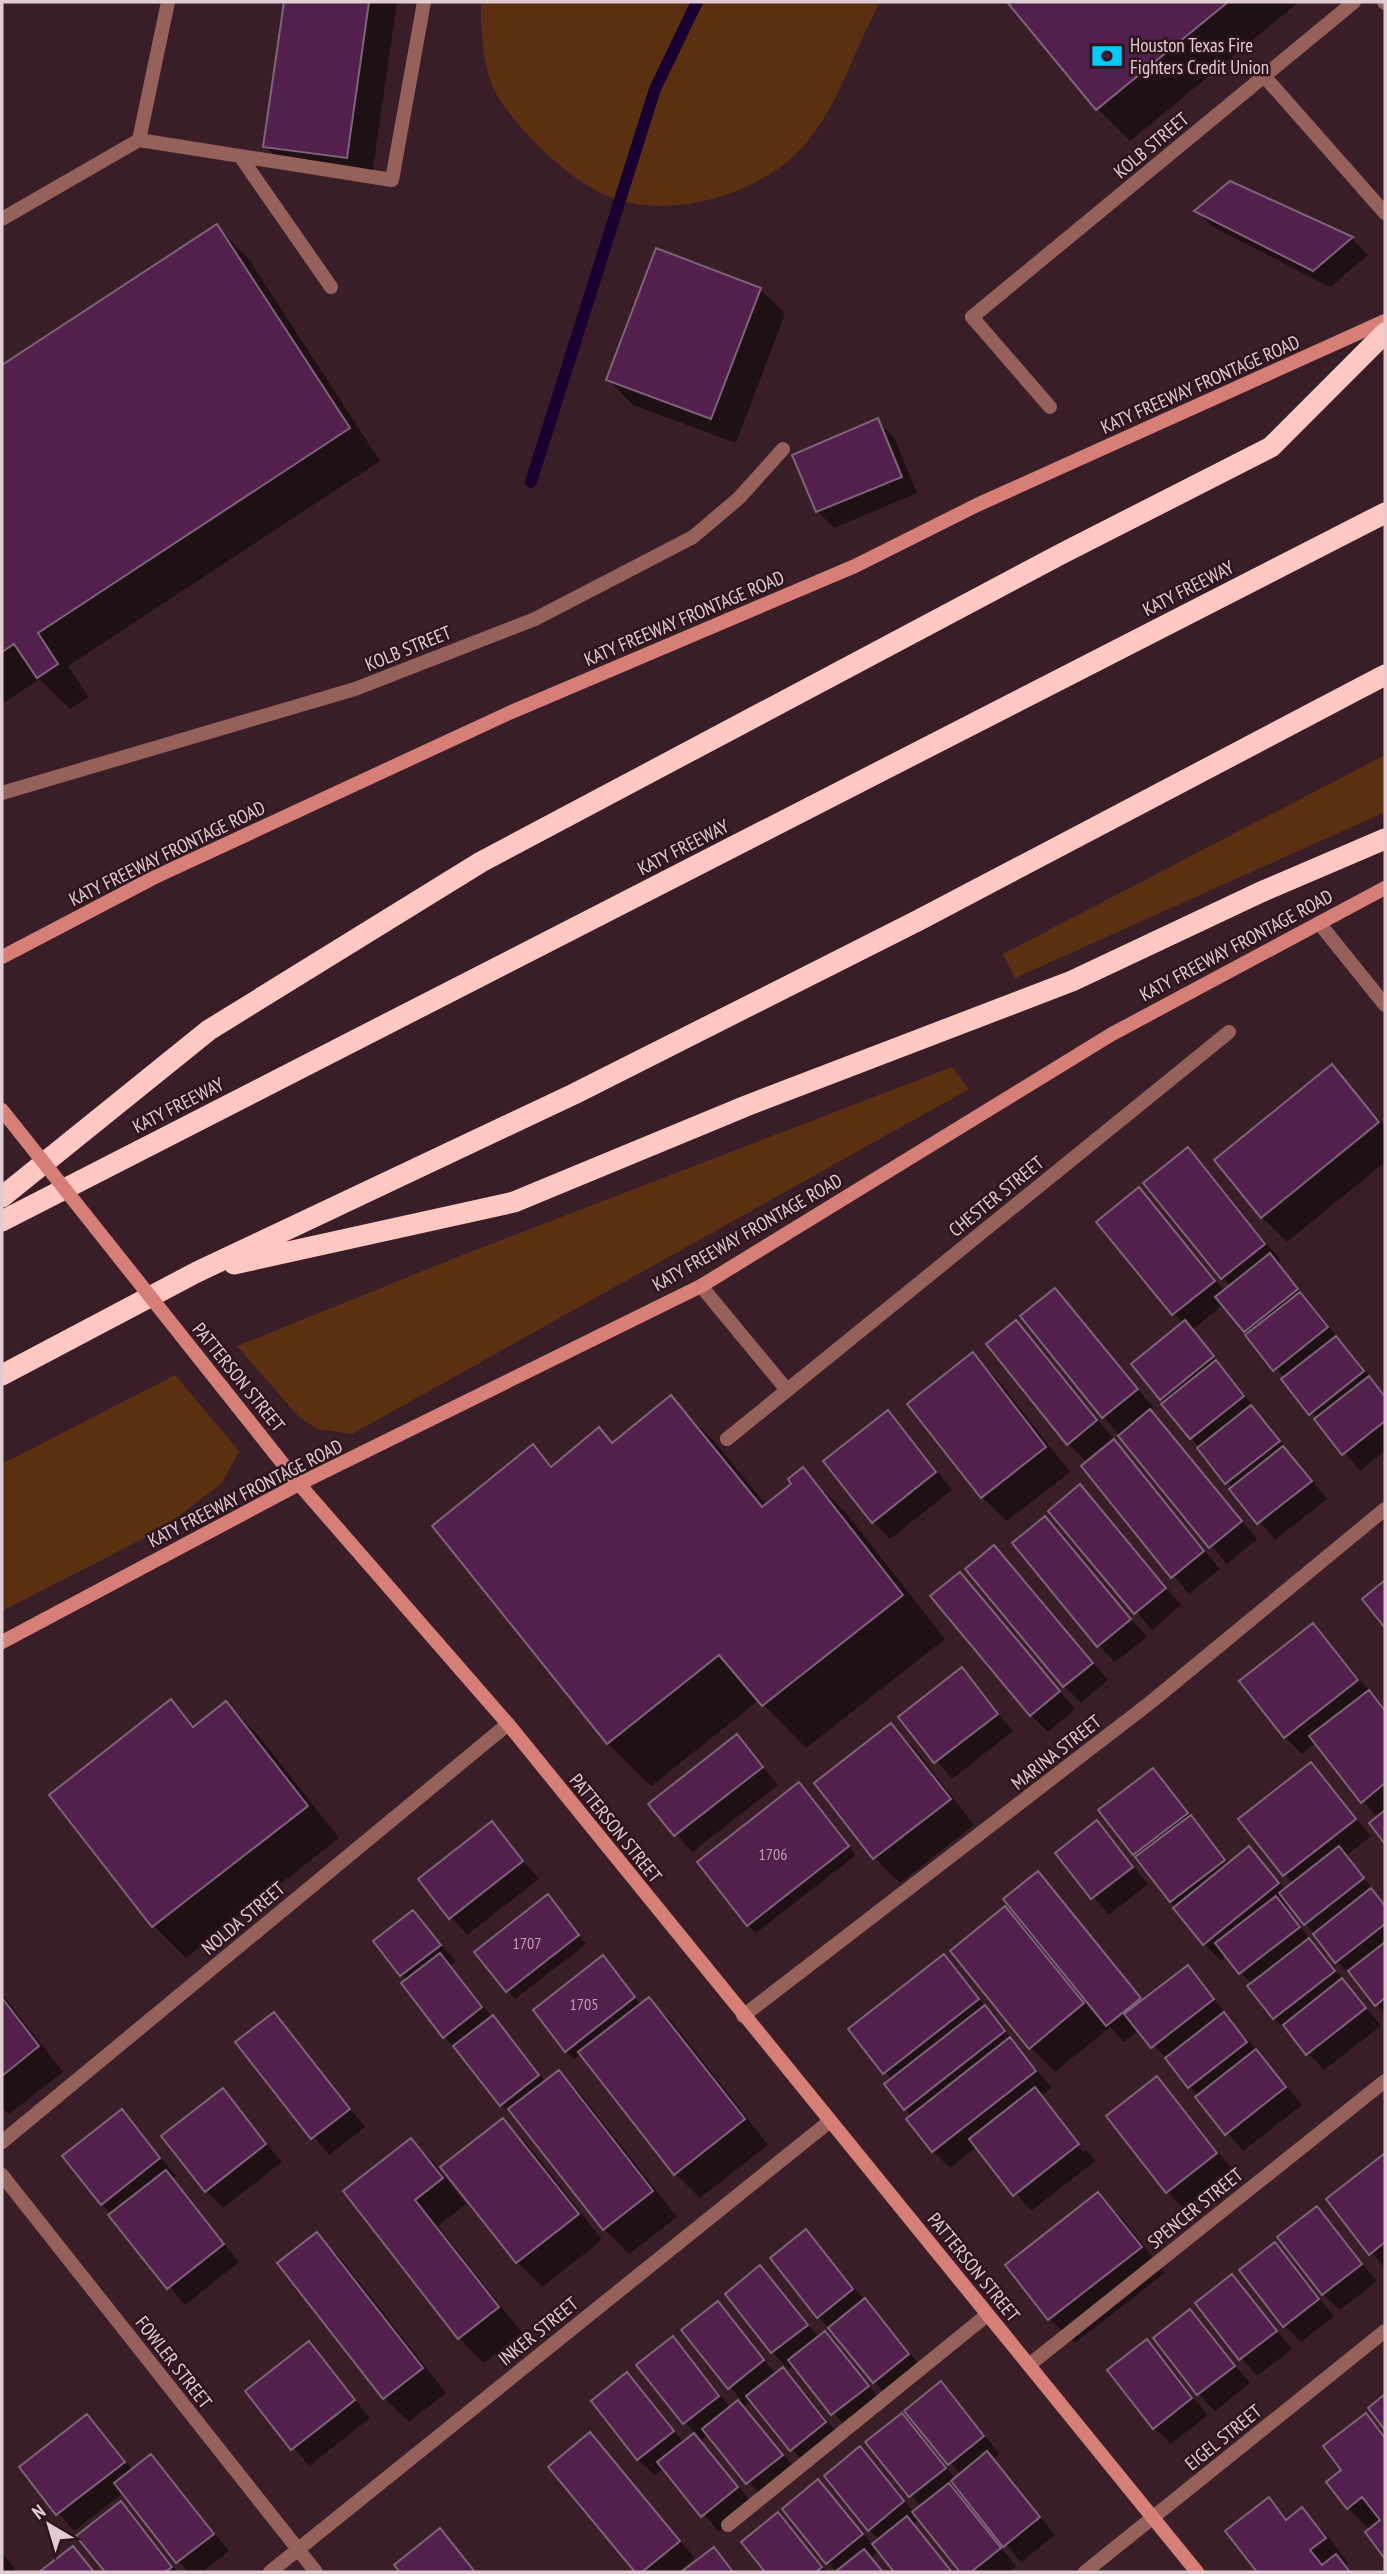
<svg xmlns="http://www.w3.org/2000/svg" width="1387" height="2574" viewBox="0 0 1387 2574" font-family="'PT Sans Narrow',sans-serif">
  <rect width="100%" height="100%" fill="#3a1e27"/>
  <path fill="#5b3010" d="M481 2H880C851 54 835 123 787 162 742 197 678 215 621 201 587 191 554 162 530 137 518 124 506 111 497 95 482 68 481 32 481 2Z
    M1385 755V812L1015 978 1003 954Z
    M952 1067 969 1089 352 1434 317 1429 298 1416 237 1346 460 1256Z
    M175 1375 239 1451 222 1483 162 1529 2 1611V1464Z"/>
  <path fill="#0007" d="M286 2H397L371 182 290 171 265 146Z
    M1299 2 1130 141 1098 109 1010 3Z
    M1230 183 1352 238 1368 255 1330 287 1213 227 1197 211Z
    M216 226 248 258 380 461 68 666 89 697 70 709 40 679 2 704V367Z
    M760 289 785 314 736 443 633 405 608 380Z
    M877 421 894 437 917 493 834 528 817 511Z
    M1332 1067 1385 1126V1162L1287 1242 1262 1217Z
    M1188 1150 1281 1261 1278 1264 1385 1395V1451L1360 1471 1224 1304 1192 1330 1327 1499 1275 1540 1164 1404 1161 1398 1183 1324 1098 1222 1139 1189 1225 1292 1231 1287 1146 1183Z
    M1055 1290 1153 1407 1149 1410 1257 1539 1227 1564 1104 1417Z
    M1016 1322 1113 1438 1085 1460 1068 1444Z
    M973 1355 997 1379 1070 1472 1007 1521 982 1497Z
    M671 1398 714 1441 767 1506 794 1484 803 1470 846 1513 945 1639 806 1748 759 1700 651 1786 608 1743 533 1446 553 1467 599 1429 614 1444Z
    M888 1412 952 1490 890 1539 873 1522Z
    M1114 1442 1220 1569 1189 1594 1083 1467Z
    M1080 1487 1181 1605 1152 1630 1051 1511Z
    M1045 1518 1147 1637 1115 1662 1099 1646Z
    M994 1547 1108 1680 1081 1703 1064 1686Z
    M960 1574 1075 1709 1048 1732 1031 1715Z
    M1313 1625 1385 1709V1841L1371 1823 1378 1818 1316 1743 1302 1754 1285 1737Z
    M961 1669 1013 1731 952 1779 901 1717Z
    M171 1701 196 1727 226 1703 258 1735 339 1838 186 1958 154 1926 51 1795Z
    M891 1725 916 1750 974 1825 900 1883 875 1858 816 1784Z
    M737 1736 778 1785 692 1852 651 1804Z
    M1311 1764 1371 1836 1346 1856 1385 1905V2014L1355 1978 1337 1962 1290 1904 1285 1908 1381 2026 1324 2070 1274 2018 1250 1987 1252 1985 1227 1956 1221 1961 1204 1944 1134 1854 1153 1770 1230 1864 1249 1848 1286 1890 1294 1884 1284 1874Z
    M807 1792 856 1855 756 1933 748 1925Z
    M1096 1822 1148 1884 1109 1915 1057 1853Z
    M491 1823 539 1879 467 1935 420 1879Z
    M1038 1873 1144 2001 1187 1967 1302 2105 1243 2151 1171 2063 1139 2030 1124 2042 1110 2027 1055 2072 1030 2047 1005 1909 1028 1931 1030 1929Z
    M555 1905 586 1944 515 1999 476 1952Z
    M413 1912 456 1962 450 1966 546 2082 559 2072 583 2097 677 2217 629 2254 604 2229 519 2120 501 2105 445 2037 407 1981 375 1942Z
    M944 1957 1052 2088 1042 2096 1051 2105H1047L1083 2152 1086 2150 1095 2161 1031 2211 977 2147 950 2168 933 2151 908 2119 912 2116 905 2109 892 2080 851 2029Z
    M611 1966 641 2005 649 1999 674 2024 768 2145 700 2198 676 2174 581 2053 574 2059 566 2051Z
    M2 1994 63 2072 9 2114 2 2107Z
    M273 2014 365 2127 329 2155 237 2042Z
    M1157 2078 1233 2170 1184 2209 1167 2192Z
    M223 2091 282 2162 223 2208 206 2191Z
    M122 2111 176 2176 172 2179 239 2262 185 2305 102 2204Z
    M503 2120 528 2145 602 2240 542 2287 517 2262Z
    M411 2140 436 2165 466 2204 438 2226 522 2333 484 2363 459 2338 345 2192Z
    M1385 2155V2268L1328 2200Z
    M1098 2194 1123 2219 1165 2273 1075 2343 1050 2319 1008 2265Z
    M1317 2209 1377 2281 1340 2310 1323 2294Z
    M806 2232 925 2371 890 2399 818 2316Z
    M317 2235 342 2260 446 2393 409 2422 384 2398Z
    M1275 2245 1334 2316 1301 2342 1285 2326Z
    M760 2268 819 2337 824 2333 841 2350 884 2404 849 2431 794 2365 789 2369 772 2352Z
    M1232 2277 1292 2349 1257 2376 1197 2304Z
    M718 2304 776 2374 783 2369 799 2386 842 2439 808 2467 751 2401 743 2407 798 2472 764 2499 708 2434 700 2441 754 2505 719 2532 664 2468 655 2475 638 2459 626 2374 684 2443 695 2434 638 2365 673 2339 731 2408 741 2400 683 2330Z
    M1190 2311 1250 2383 1215 2411 1198 2394Z
    M1147 2342 1208 2415 1171 2444 1154 2428Z
    M309 2344 370 2418 309 2466 248 2391Z
    M941 2383 1000 2454 993 2459 1055 2535 1021 2562 959 2488 954 2491 1016 2566 1008 2572H962L920 2519 913 2524 954 2572H896L879 2551 871 2558 884 2572H837L784 2509 818 2482 873 2545 880 2540 869 2530 860 2449 914 2512 921 2507 867 2442 901 2415 956 2479 961 2475 906 2411Z
    M1365 2415 1385 2435V2556L1367 2533 1370 2530 1348 2508 1343 2470Z
    M87 2416 133 2470 151 2456 229 2551 202 2572H188L123 2493 74 2531 21 2468Z
    M590 2434 695 2558 681 2570 682 2572H637L550 2467Z
    M1268 2499 1289 2520 1302 2510 1326 2534 1349 2564 1346 2566 1352 2572H1259L1227 2531Z
    M121 2504 137 2520 178 2572H107L79 2536Z
    M778 2514 794 2531 827 2572H767L743 2542Z
    M440 2531 476 2572H402L397 2565Z
    M73 2548 96 2572H42Z
    M713 2549 735 2572H684Z
    M2 2553 5 2556 17 2572H2Z"/>
  <g fill="none" stroke-linecap="round" stroke-linejoin="round">
    <path stroke="#190030" stroke-width="12" d="M531 482 655 89 697 2"/>
  </g>
  <path fill="#53204e" stroke="#7d6379" stroke-width="2" d="M284 2H369L347 158 263 147Z
    M1007 2H1228L1096 110Z
    M1230 181 1353 237 1313 271 1194 211Z
    M217 224 350 428 38 633 58 664 37 678 14 644 2 652V365Z
    M656 248 761 288 711 419 606 380Z
    M878 418 902 477 816 512 792 455Z
    M1332 1064 1379 1122 1261 1218 1214 1160Z
    M1188 1147 1265 1244 1221 1279 1143 1183Z
    M1139 1187 1215 1281 1172 1315 1096 1222Z
    M1270 1253 1298 1289 1244 1332 1215 1297Z
    M1055 1288 1138 1389 1102 1418 1020 1316Z
    M1300 1292 1328 1327 1273 1371 1245 1335Z
    M1016 1320 1097 1420 1067 1445 986 1344Z
    M1185 1320 1214 1356 1160 1400 1131 1364Z
    M1336 1336 1364 1371 1309 1415 1281 1379Z
    M973 1352 1046 1447 981 1498 907 1404Z
    M1216 1360 1244 1396 1190 1439 1161 1404Z
    M1369 1376 1385 1397V1421L1342 1455 1314 1419Z
    M671 1395 762 1507 791 1484 788 1479 803 1467 903 1595 762 1706 719 1655 607 1744 432 1526 533 1444 551 1467 599 1427 612 1443Z
    M1251 1405 1280 1441 1225 1484 1197 1448Z
    M1150 1409 1242 1521 1209 1548 1118 1436Z
    M888 1410 936 1472 872 1523 823 1461Z
    M1114 1439 1204 1551 1171 1578 1081 1466Z
    M1283 1446 1312 1481 1257 1524 1229 1489Z
    M1080 1484 1166 1588 1134 1614 1048 1511Z
    M1045 1516 1131 1619 1097 1647 1012 1543Z
    M994 1545 1093 1663 1063 1687 965 1569Z
    M960 1572 1060 1691 1030 1716 930 1596Z
    M1385 1580V1628L1362 1599Z
    M1313 1623 1358 1680 1284 1738 1239 1681Z
    M962 1667 998 1714 934 1763 898 1717Z
    M1369 1690 1385 1711V1783L1361 1803 1309 1736Z
    M171 1699 193 1727 226 1701 308 1806 152 1927 49 1795Z
    M891 1723 951 1799 873 1859 814 1783Z
    M737 1734 763 1767 674 1836 648 1804Z
    M1311 1762 1356 1819 1283 1876 1238 1819Z
    M1153 1768 1188 1813 1133 1855 1098 1810Z
    M799 1782 849 1846 747 1926 697 1862Z
    M1385 1810V1844L1369 1823Z
    M1191 1815 1225 1860 1170 1902 1135 1857Z
    M1097 1820 1133 1867 1091 1899 1055 1853Z
    M492 1821 523 1861 449 1919 418 1879Z
    M1249 1846 1279 1883 1203 1945 1173 1908Z
    M1339 1846 1364 1878 1304 1925 1279 1893Z
    M1038 1871 1141 1998 1106 2026 1003 1899Z
    M1371 1888 1385 1906V1924L1335 1963 1313 1934Z
    M548 1894 579 1935 506 1992 474 1952Z
    M1276 1896 1300 1927 1239 1974 1215 1943Z
    M1005 1906 1084 2003 1029 2049 950 1951Z
    M413 1910 441 1945 400 1976 373 1941Z
    M1309 1938 1335 1971 1273 2019 1247 1986Z
    M1385 1942V1998L1375 2006 1348 1971Z
    M440 1953 482 2007 443 2038 401 1983Z
    M944 1954 979 1999 883 2074 848 2029Z
    M603 1955 635 1997 565 2052 533 2010Z
    M1188 1965 1214 1999 1151 2048 1124 2014Z
    M1342 1978 1366 2008 1306 2055 1283 2025Z
    M649 1997 745 2119 674 2175 578 2052Z
    M2 1998 39 2046 2 2076Z
    M985 2005 1005 2031 904 2110 884 2084Z
    M274 2012 350 2109 311 2139 235 2042Z
    M1224 2012 1247 2042 1188 2088 1165 2058Z
    M493 2015 539 2075 500 2106 453 2046Z
    M1010 2037 1036 2071 932 2152 906 2119Z
    M1256 2049 1286 2087 1225 2135 1195 2097Z
    M559 2070 653 2191 603 2230 508 2109Z
    M1157 2076 1217 2153 1166 2193 1106 2116Z
    M1035 2087 1079 2144 1013 2196 969 2139Z
    M223 2088 266 2144 205 2192 161 2136Z
    M122 2109 160 2158 101 2205 62 2156Z
    M503 2118 579 2214 516 2263 440 2167Z
    M411 2138 443 2178 415 2200 499 2307 458 2339 343 2191Z
    M1385 2153V2242L1369 2255 1326 2199Z
    M166 2170 224 2244 167 2289 108 2215Z
    M1098 2192 1142 2247 1048 2320 1005 2265Z
    M1317 2206 1362 2264 1322 2295 1277 2237Z
    M806 2229 853 2289 817 2318 770 2258Z
    M317 2232 423 2368 383 2399 277 2263Z
    M1275 2242 1319 2299 1283 2327 1239 2270Z
    M760 2265 808 2325 771 2353 725 2294Z
    M1232 2274 1277 2331 1239 2360 1195 2303Z
    M865 2298 909 2354 873 2383 828 2328Z
    M718 2301 764 2360 728 2389 681 2330Z
    M1190 2309 1235 2366 1197 2395 1153 2338Z
    M825 2331 869 2386 831 2415 788 2360Z
    M673 2336 719 2396 683 2424 636 2365Z
    M1147 2339 1192 2398 1153 2429 1107 2370Z
    M309 2341 355 2400 291 2450 245 2391Z
    M783 2367 826 2422 790 2451 746 2396Z
    M627 2372 674 2431 637 2460 591 2401Z
    M941 2381 984 2436 948 2465 904 2411Z
    M1385 2394V2430L1368 2408Z
    M738 2400 783 2455 746 2484 702 2429Z
    M902 2413 946 2468 909 2497 865 2442Z
    M1366 2413 1385 2438V2559L1365 2532 1380 2520 1362 2497 1347 2509 1326 2482 1341 2470 1323 2446Z
    M87 2414 125 2462 56 2515 19 2467Z
    M590 2432 680 2541 642 2572H635L548 2467Z
    M694 2433 738 2487 701 2517 657 2462Z
    M860 2446 904 2501 868 2531 824 2476Z
    M987 2451 1040 2517 1003 2547 951 2481Z
    M151 2454 214 2534 176 2563 114 2483Z
    M818 2479 863 2534 826 2564 782 2509Z
    M949 2483 1001 2548 971 2572H960L912 2512Z
    M1269 2497 1286 2520 1302 2507 1326 2538 1310 2550 1322 2565 1336 2554 1350 2572H1257L1225 2531Z
    M121 2501 172 2567 165 2572H105L76 2536Z
    M778 2512 822 2567 816 2572H765L741 2542Z
    M907 2516 952 2572H894L872 2544Z
    M440 2528 475 2572H400L394 2565Z
    M73 2546 94 2572H39Z
    M714 2547 733 2572H681Z
    M864 2549 883 2572H835Z"/>
  <g fill="none" stroke-linecap="round" stroke-linejoin="round">
    <path stroke="#96605b" stroke-width="14" d="M1384 2 1385 3
      M1264 76 1385 213
      M139 140 392 180 424 2
      M240 156 331 287
      M2 219 139 140 168 2
      M972 317 1050 407
      M728 2525 987 2315"/>
    <path stroke="#96605b" stroke-width="14" d="M972 317 1354 2
      M2 793 355 689 535 619 693 537 739 498 783 449
      M1319 923 1385 1005
      M701 1286 787 1390
      M727 1439 1229 1032
      M743 2016 1151 1702 1385 1509
      M2 2142 508 1724
      M2 2175 316 2572
      M1029 2365 1385 2081
      M270 2572 830 2121
      M1085 2572 1385 2331"/>
    <path stroke="#d57f77" stroke-width="14" d="M2 957 155 877 509 713 855 566 977 505 1385 321
      M222 1387 299 1484 508 1724 1197 2572
      M2 1642 299 1484 701 1286 1112 1034 1385 888"/>
    <path stroke="#ffc8c2" stroke-width="21" d="M2 1197 209 1030 481 862 1063 553 1271 447 1385 333
      M2 1221 1385 513
      M234 1264 514 1202 746 1106 1072 981 1261 892 1385 839
      M2 1375 197 1272 574 1094 919 920 1385 675"/>
    <path stroke="#d57f77" stroke-width="14" d="M2 1110 222 1387"/>
  </g>
  <defs>
    <symbol id="bank-bare" viewBox="-9 -9 18 18"><path d="M-6-4H6V4H-6ZM0-2.3a2.3 2.3 0 1 0 0 4.6a2.3 2.3 0 1 0 0-4.6Z" fill="#00cbf9" stroke="#2f141e" stroke-width="2.5" paint-order="stroke"/></symbol>
  </defs>
  <g fill-rule="evenodd">
    <use href="#bank-bare" x="1085" y="34" width="44" height="44"/>
  </g>
  <g text-anchor="middle" dominant-baseline="central" stroke-width="5" stroke-linejoin="round" paint-order="stroke">
    <g font-size="16" fill="#bda1b0">
      <text x="773" y="1854">1706</text>
      <text x="527" y="1943">1707</text>
      <text x="584" y="2004">1705</text>
    </g>
    <g font-size="19" fill="#e0ccd1" stroke="#2f141e" text-anchor="start">
      <text x="1130" y="45">Houston Texas Fire<tspan x="1130" dy="22">Fighters Credit Union</tspan></text>
    </g>
    <g font-size="19" fill="#e0ccd1" stroke="#2f141e">
      <text transform="translate(1151 145) rotate(-40)">KOLB STREET</text>
      <text transform="translate(1200 384) rotate(-24)">KATY FREEWAY FRONTAGE ROAD</text>
      <text transform="translate(1188 588) rotate(-27)">KATY FREEWAY</text>
      <text transform="translate(684 618) rotate(-23)">KATY FREEWAY FRONTAGE ROAD</text>
      <text transform="translate(408 648) rotate(-22)">KOLB STREET</text>
      <text transform="translate(683 847) rotate(-27)">KATY FREEWAY</text>
      <text transform="translate(167 853) rotate(-26)">KATY FREEWAY FRONTAGE ROAD</text>
      <text transform="translate(1236 945) rotate(-28)">KATY FREEWAY FRONTAGE ROAD</text>
      <text transform="translate(178 1105) rotate(-27)">KATY FREEWAY</text>
      <text transform="translate(996 1196) rotate(-39)">CHESTER STREET</text>
      <text transform="translate(747 1232) rotate(-30)">KATY FREEWAY FRONTAGE ROAD</text>
      <text transform="translate(239 1377) rotate(51)">PATTERSON STREET</text>
      <text transform="translate(245 1493) rotate(-27)">KATY FREEWAY FRONTAGE ROAD</text>
      <text transform="translate(1056 1752) rotate(-38)">MARINA STREET</text>
      <text transform="translate(616 1828) rotate(51)">PATTERSON STREET</text>
      <text transform="translate(243 1918) rotate(-40)">NOLDA STREET</text>
      <text transform="translate(1195 2208) rotate(-39)">SPENCER STREET</text>
      <text transform="translate(974 2267) rotate(51)">PATTERSON STREET</text>
      <text transform="translate(538 2331) rotate(-39)">INKER STREET</text>
      <text transform="translate(174 2362) rotate(52)">FOWLER STREET</text>
      <text transform="translate(1223 2437) rotate(-39)">EIGEL STREET</text>
    </g>
  </g>
  <rect width="1387" height="2574" fill="none" stroke="#e0ccd1" stroke-width="7"/>
  <g transform="translate(49 2525) rotate(322)" stroke="#2f141e" stroke-width="5" paint-order="stroke">
  <path d="M0-5L12 26L0 18L-12 26Z" fill="#e0ccd1"/>
  <text y="-10" font-size="19" font-weight="bold" text-anchor="middle" fill="#e0ccd1">N</text>
  </g>
</svg>
